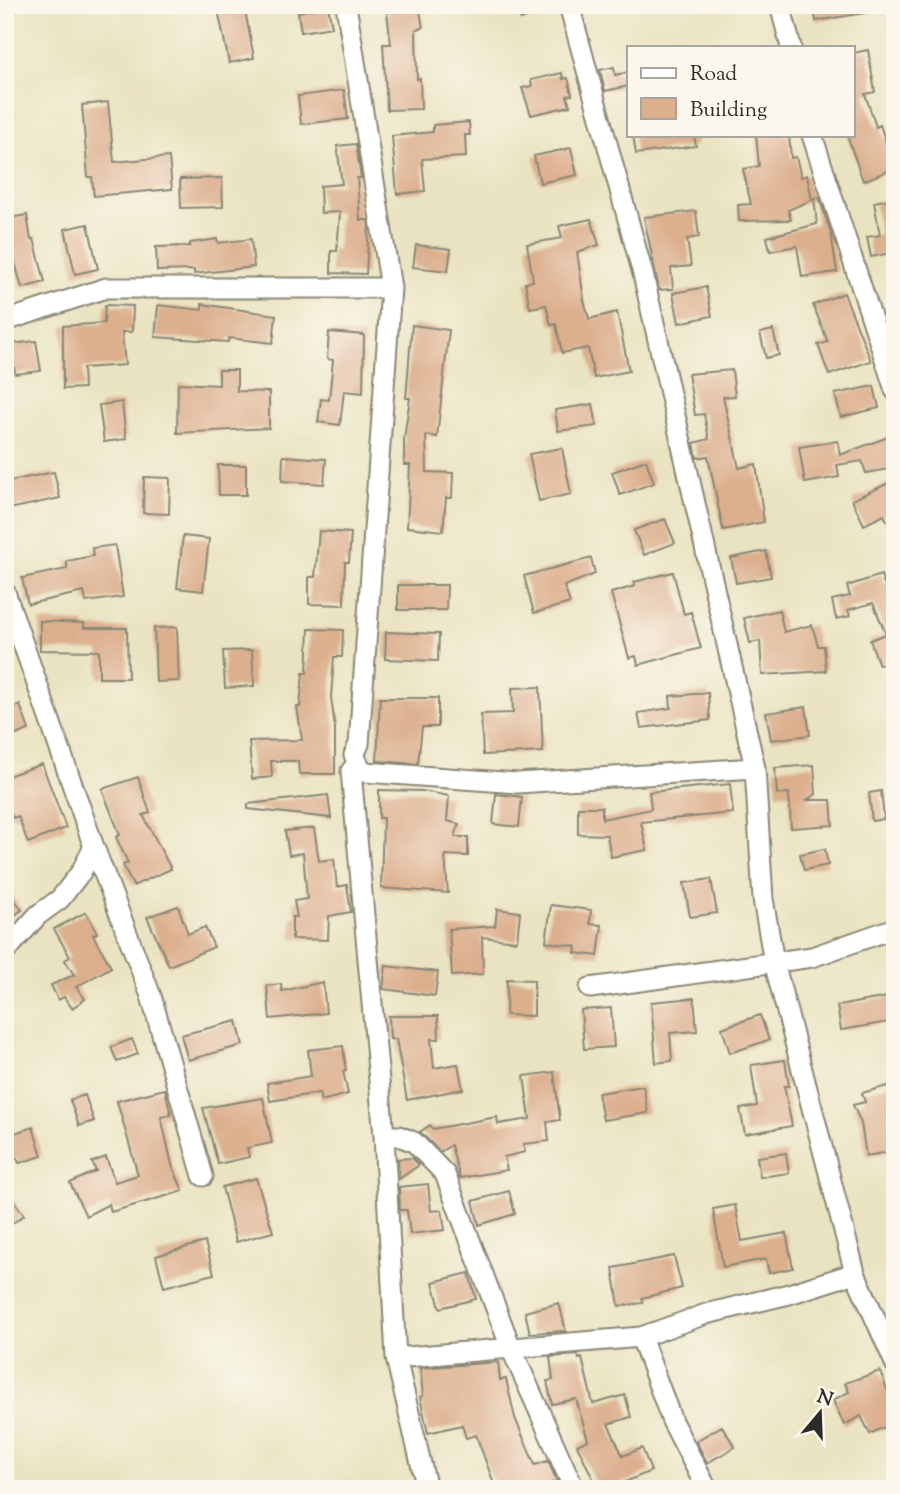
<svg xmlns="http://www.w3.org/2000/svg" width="900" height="1494" font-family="'Sorts Mill Goudy',serif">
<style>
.building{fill:#dcaf8d}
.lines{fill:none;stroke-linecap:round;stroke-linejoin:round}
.minor-casing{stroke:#8a8776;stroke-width:23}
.minor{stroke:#fff;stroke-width:19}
</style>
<rect width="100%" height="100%" fill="#fbf7ec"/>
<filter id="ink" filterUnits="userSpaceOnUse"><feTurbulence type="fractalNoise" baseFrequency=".0143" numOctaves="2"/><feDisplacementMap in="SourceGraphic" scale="14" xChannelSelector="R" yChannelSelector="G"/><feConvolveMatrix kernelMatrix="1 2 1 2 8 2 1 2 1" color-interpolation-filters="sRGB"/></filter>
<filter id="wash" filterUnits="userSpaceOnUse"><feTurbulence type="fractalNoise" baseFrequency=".00686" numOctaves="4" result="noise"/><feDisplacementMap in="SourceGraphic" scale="28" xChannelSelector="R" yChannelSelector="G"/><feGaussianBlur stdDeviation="1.57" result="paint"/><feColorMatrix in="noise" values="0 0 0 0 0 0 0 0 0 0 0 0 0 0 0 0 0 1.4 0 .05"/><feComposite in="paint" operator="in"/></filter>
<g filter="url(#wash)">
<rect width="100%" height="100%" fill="#eae3c1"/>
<g id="blocks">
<path class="building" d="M217,5h27l10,53 -25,5z
M386,5h33l4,23 -7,1 1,50 3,-1 1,31 -34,1 -4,-66h8z
M516,5h40v1l-35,14z
M813,5h56l1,7 -54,9z
M328,6l4,21 -31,5 -3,-20z
M868,50l7,42 -10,2 11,33 4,-2 10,29 5,-1v15l-32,13 -16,-46h6v-82z
M614,67l1,8 14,-3v14l-24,5 -5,-21z
M562,73l1,6 5,-1 4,17 -5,1 3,10 -39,9 -9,-27 10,-2 -1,-6z
M344,90l4,29 -47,5 -3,-28z
M108,102l6,60 55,-5 3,32 -78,7 -2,-19h-4l-6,-72z
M469,122l1,13h-5l1,22 -44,2 3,32 -28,3 -5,-58 41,-4v-7z
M633,135h61l2,11 -60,8z
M756,135h33l2,23 5,-1 5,20 6,-2 5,25 -24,10 3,10 -52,1 -1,-16 13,-1 -8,-35 16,-3z
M356,144l5,34h-4l3,42h8l1,5 -3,49 -35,-1v-22h6l3,-39 -19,1 -1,-27 22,-2 -5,-38z
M571,148l6,27 -37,8 -6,-27z
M222,178l1,29 -42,1 -1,-29z
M819,197l12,36 6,39 -35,5 -5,-31 -27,5 -3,-14 50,-13 -3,-26z
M895,198v54l-24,5 -4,-20 13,-2 -6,-33z
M696,211l3,26 -12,2 4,27 -20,2 2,21 -14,1 -15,-73z
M27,215l4,25 3,-1 11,43 -23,6 -12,-43h3l-4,-27z
M591,219l8,26 -22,7 7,48 5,19 28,-7 12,59 -35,7 -6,-30 -26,5 -6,-29 -5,1 -5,-20 -16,3 -5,-25 8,-2 -6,-37 35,-6 -3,-12z
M88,224l10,45 -23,5 -10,-45z
M217,239l1,4 33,-4 3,28 -60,7v-4l-37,1 -1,-24 34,-1v-3z
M416,245l35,4 -3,22 -35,-4z
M706,287l6,29 -33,7 -6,-30z
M844,293l27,68 -42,14 -11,-30 10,-3 -15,-37z
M202,304l74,11 -3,28 -44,-5 -1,4 -73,-5 3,-32 44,5z
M105,305l28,1 -1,26h-10l3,33 -42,3 1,20 -21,1v-63l41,-3z
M412,325l37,5 -12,107 -11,-2 1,37 26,1 -1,25h-6l-3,33 -36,-4 3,-62h-6v-26l6,-41h-4z
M773,330l6,25 -13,3 -6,-25z
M329,332l35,3 -1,58 -19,-2 -4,34 -22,-3 3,-23 8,1 4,-40 -6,-1z
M36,341l5,30 -26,3 -4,-30z
M219,370h18v21l32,1v36l-92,5 1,-50 41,2z
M732,370l3,26 -12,1 16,71 17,-4 8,58 -41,8 -15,-74 -11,2 -3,-15 15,-4 -5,-25 -9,1 -7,-41z
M874,386l5,22 -38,9 -6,-23z
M122,402l4,37 -22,3 -5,-37z
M593,404l4,22 -39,5 -3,-21z
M888,437l7,18v13l-29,5 -4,-12 -25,4 2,12 -34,6 -6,-36 39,-6 2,14z
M562,448l9,46 -32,7 -10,-47z
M283,456l43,3 -2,25 -42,-3z
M646,460l8,23 -34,12 -8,-23z
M218,465h28v30h-27z
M54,472l6,26 -55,12v-28z
M144,477l26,1 -1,36 -26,-1z
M895,480v56l-11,-21 -20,10 -12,-25z
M665,519l10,24 -31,12 -10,-25z
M319,531l32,2 -2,29h-4l-1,43 -35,-1v-27h6z
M183,536l26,3 -6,52 -26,-3z
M115,545l8,52 -37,5 -2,-10 -56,12 -6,-26 45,-9v-8l26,-5 -1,-8z
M766,551l5,26 -35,6 -5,-25z
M591,558l4,16 -31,12 6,17 -36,10 -10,-37z
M673,572l11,42 7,-2 10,36 -63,17 -2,-9 -7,2 -18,-65 24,-7 -1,-4z
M881,575l3,9 11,-3v79l-16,5 -9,-25 16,-6 -13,-31 -25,7 2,6 -14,3 -4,-19 18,-4 -3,-10z
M398,585h49l-1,25h-48z
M779,610l5,22 28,-7 6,21h6l2,25 -64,4 -2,-34 -10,2 -6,-25z
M40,621l44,2v5h43l1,50h-29v-27l-59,-1z
M177,627l2,54 -23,1 -2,-54z
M309,629l34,1 -1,27h-8l-3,40 4,31v46h-36l-1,-13h-27l1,16 -20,2 -3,-38 53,-1 -5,-33h3l3,-34h4z
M386,632l53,2 -1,27 -53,-2z
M252,650l2,36 -29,2 -2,-37z
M540,687l3,65 -60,3 -2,-41 32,-1 -1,-25z
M708,693l2,27 -69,8 -3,-15 33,-5 -1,-12z
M380,698h58v29h-16l-4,37 -41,-3z
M20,705l9,25 -24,9v-29z
M806,707l4,28 -39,5 -5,-27z
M42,764l24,64 -38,15 -10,-27 -5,2 -8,-19v-22z
M814,765l2,29 -9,6h24l2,25 -42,3 -2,-35 -12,1 -2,-26z
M138,777l12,36 -7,2 28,54 -38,17 -10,-21 5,-2 -12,-26 4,-2 -18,-46z
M730,784l3,29 -92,9 6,28 -36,7 -4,-22 -29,-1v-27h24v12l49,-10 -2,-17z
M379,790l43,1 27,5 -2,25 12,3 -4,13h13v19l-23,-1 3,38 -67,-5 2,-70h-4z
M881,791l3,28 -12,2 -3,-28z
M496,794l26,3 -3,30 -26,-3z
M328,795l3,23 -83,-9v-5z
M314,828l5,33 15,-2 3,28 10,-2 4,27 -22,4 -1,24 -36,-1v-22h5l-3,-16 13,-2 -4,-46 -14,2 -4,-24z
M825,849l3,16 -24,5 -4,-16z
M711,879l6,34 -27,4 -6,-34z
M5,886l17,24 -17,11z
M551,905l40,5 -1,14 12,1 -4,31 -23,-3 1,-7 -30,-4z
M178,906l10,28 17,-7 9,20 -45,19 -22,-49z
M497,909l23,3 -3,29 -35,-4 1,37 -31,2 -3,-47 46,-3z
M86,912l11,21 -4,2 18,32 -35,20 9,12 -13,9 -8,-11 -6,3 -7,-15 23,-10 -9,-15 5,-3 -16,-28z
M386,966l52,6 -3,24 -52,-7z
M507,979l27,1v36l-28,-1z
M323,982l3,31 -56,6 -3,-33 14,-2 1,7z
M893,996l2,25 -54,9 -4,-24z
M694,998l3,33 -27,2 2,28 -16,2 -5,-61z
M611,1008l3,39 -30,2 -3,-39z
M760,1015l9,25 -39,13 -8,-25z
M389,1016h49l1,23h-8l3,29 24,-4 5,25 -56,11 -11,-61h-6z
M237,1021l6,24 -55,15 -7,-25z
M132,1039l6,15 -21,8 -6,-15z
M343,1046l3,25h-3l5,23 -27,7 -2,-8 -49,8 -3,-18 44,-7 -3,-26z
M785,1060l4,26h-5l8,40 -47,8 -5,-25 17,-3 -6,-41z
M554,1072l6,48 -13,2 2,19 -26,3 2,8 -21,5 3,13 -47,8 -9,-33 -11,7 -20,-20 10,-7 3,4 64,-12 1,7 32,-5 -6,-43z
M895,1084v67l-29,5 -5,-33 -8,-18 12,-3 -3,-9z
M643,1086l5,27 -45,7 -5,-27z
M165,1089l6,26 -10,2 11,48 11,26 -72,21 -2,-8 -23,12 -16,-33 26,-12 -4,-9 14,-5 9,25 23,-7 -21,-74z
M85,1095l9,26 -15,5 -9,-26z
M263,1098l9,45 -25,5 2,9 -31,7 -15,-56z
M33,1127l9,29 -23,7 -2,-5 -12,5v-27z
M786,1153l3,20 -29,4 -3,-20z
M412,1158l7,7 -20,14 -1,-20z
M256,1178l17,54 -37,10 -14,-55z
M428,1184l3,27 11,-1 3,20 -35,4 -3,-24h-7l-1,-23z
M5,1189l19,26 -11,8 -8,-10z
M509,1191l6,23 -36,11 -6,-24z
M735,1205l7,36 44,-8 7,35 -24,5 -3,-14 -43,8 -10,-58z
M205,1242l9,32 -50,13 -8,-31z
M674,1256l8,32 -40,10 1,5 -24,3 -6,-38z
M469,1273l7,26 -36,9 -7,-26z
M559,1303l7,28 -36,2 -5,-21z
M578,1355l1,4 3,-1 11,46 32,-9 6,22 -23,7 15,32 19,-8 9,23 -42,18h-11l-21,-44 11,-5 -12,-41 -24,5 -5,-23 6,-1 -3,-23z
M498,1362l2,18 6,-1 9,39 20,47 13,-4 9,20 -23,8h-38l-20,-54 -10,3 -4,-13 -34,8 -8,-36 3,-1 -3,-28z
M880,1371l15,40v11l-25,12 -9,-18 -17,9 -11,-25 16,-8 -4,-9z
M722,1426l13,21 -28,16 -11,-22z"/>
</g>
</g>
<g filter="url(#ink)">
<use href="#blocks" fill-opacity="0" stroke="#8a8776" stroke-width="2"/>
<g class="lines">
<g class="minor-casing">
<path id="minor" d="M346,5l45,283 -32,456 -5,11 4,8 -7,8 167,12 237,-15
M569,5l74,269 112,494 8,131 11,63 81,311 40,90
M780,5l11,42
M812,135l83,255
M5,321l101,-33h285
M5,592l89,255 -13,25 -21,27 -22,16 -33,37
M351,771l33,365 12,222 31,131
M94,847l57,149 52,180
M590,988l222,-31 83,-29
M384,1136h15l15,6 31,32 66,174 63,141
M641,1337l31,84 35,68
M396,1358l245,-21 65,-23 83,-20 66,-21"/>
</g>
<use href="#minor" class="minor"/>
</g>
</g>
<rect width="900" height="1494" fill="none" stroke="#fbf7ec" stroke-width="28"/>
<rect x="627" y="46" width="228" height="91" fill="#fbf7ec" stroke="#a8a59f" stroke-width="2"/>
<rect x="641" y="68" width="35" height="10" fill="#ffffff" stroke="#a8a59f" stroke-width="2"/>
<text x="690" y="80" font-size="21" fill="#2b2b2b">Road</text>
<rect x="641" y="98" width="35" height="21" fill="#dcaf8d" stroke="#a8a59f" stroke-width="2"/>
<text x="690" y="116" font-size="21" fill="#2b2b2b">Building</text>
<g transform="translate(820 1413) rotate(19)" stroke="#fbf7ec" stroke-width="5" paint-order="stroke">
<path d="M0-5L12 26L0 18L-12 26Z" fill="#2b2b2b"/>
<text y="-10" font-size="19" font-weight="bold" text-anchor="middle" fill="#2b2b2b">N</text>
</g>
</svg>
